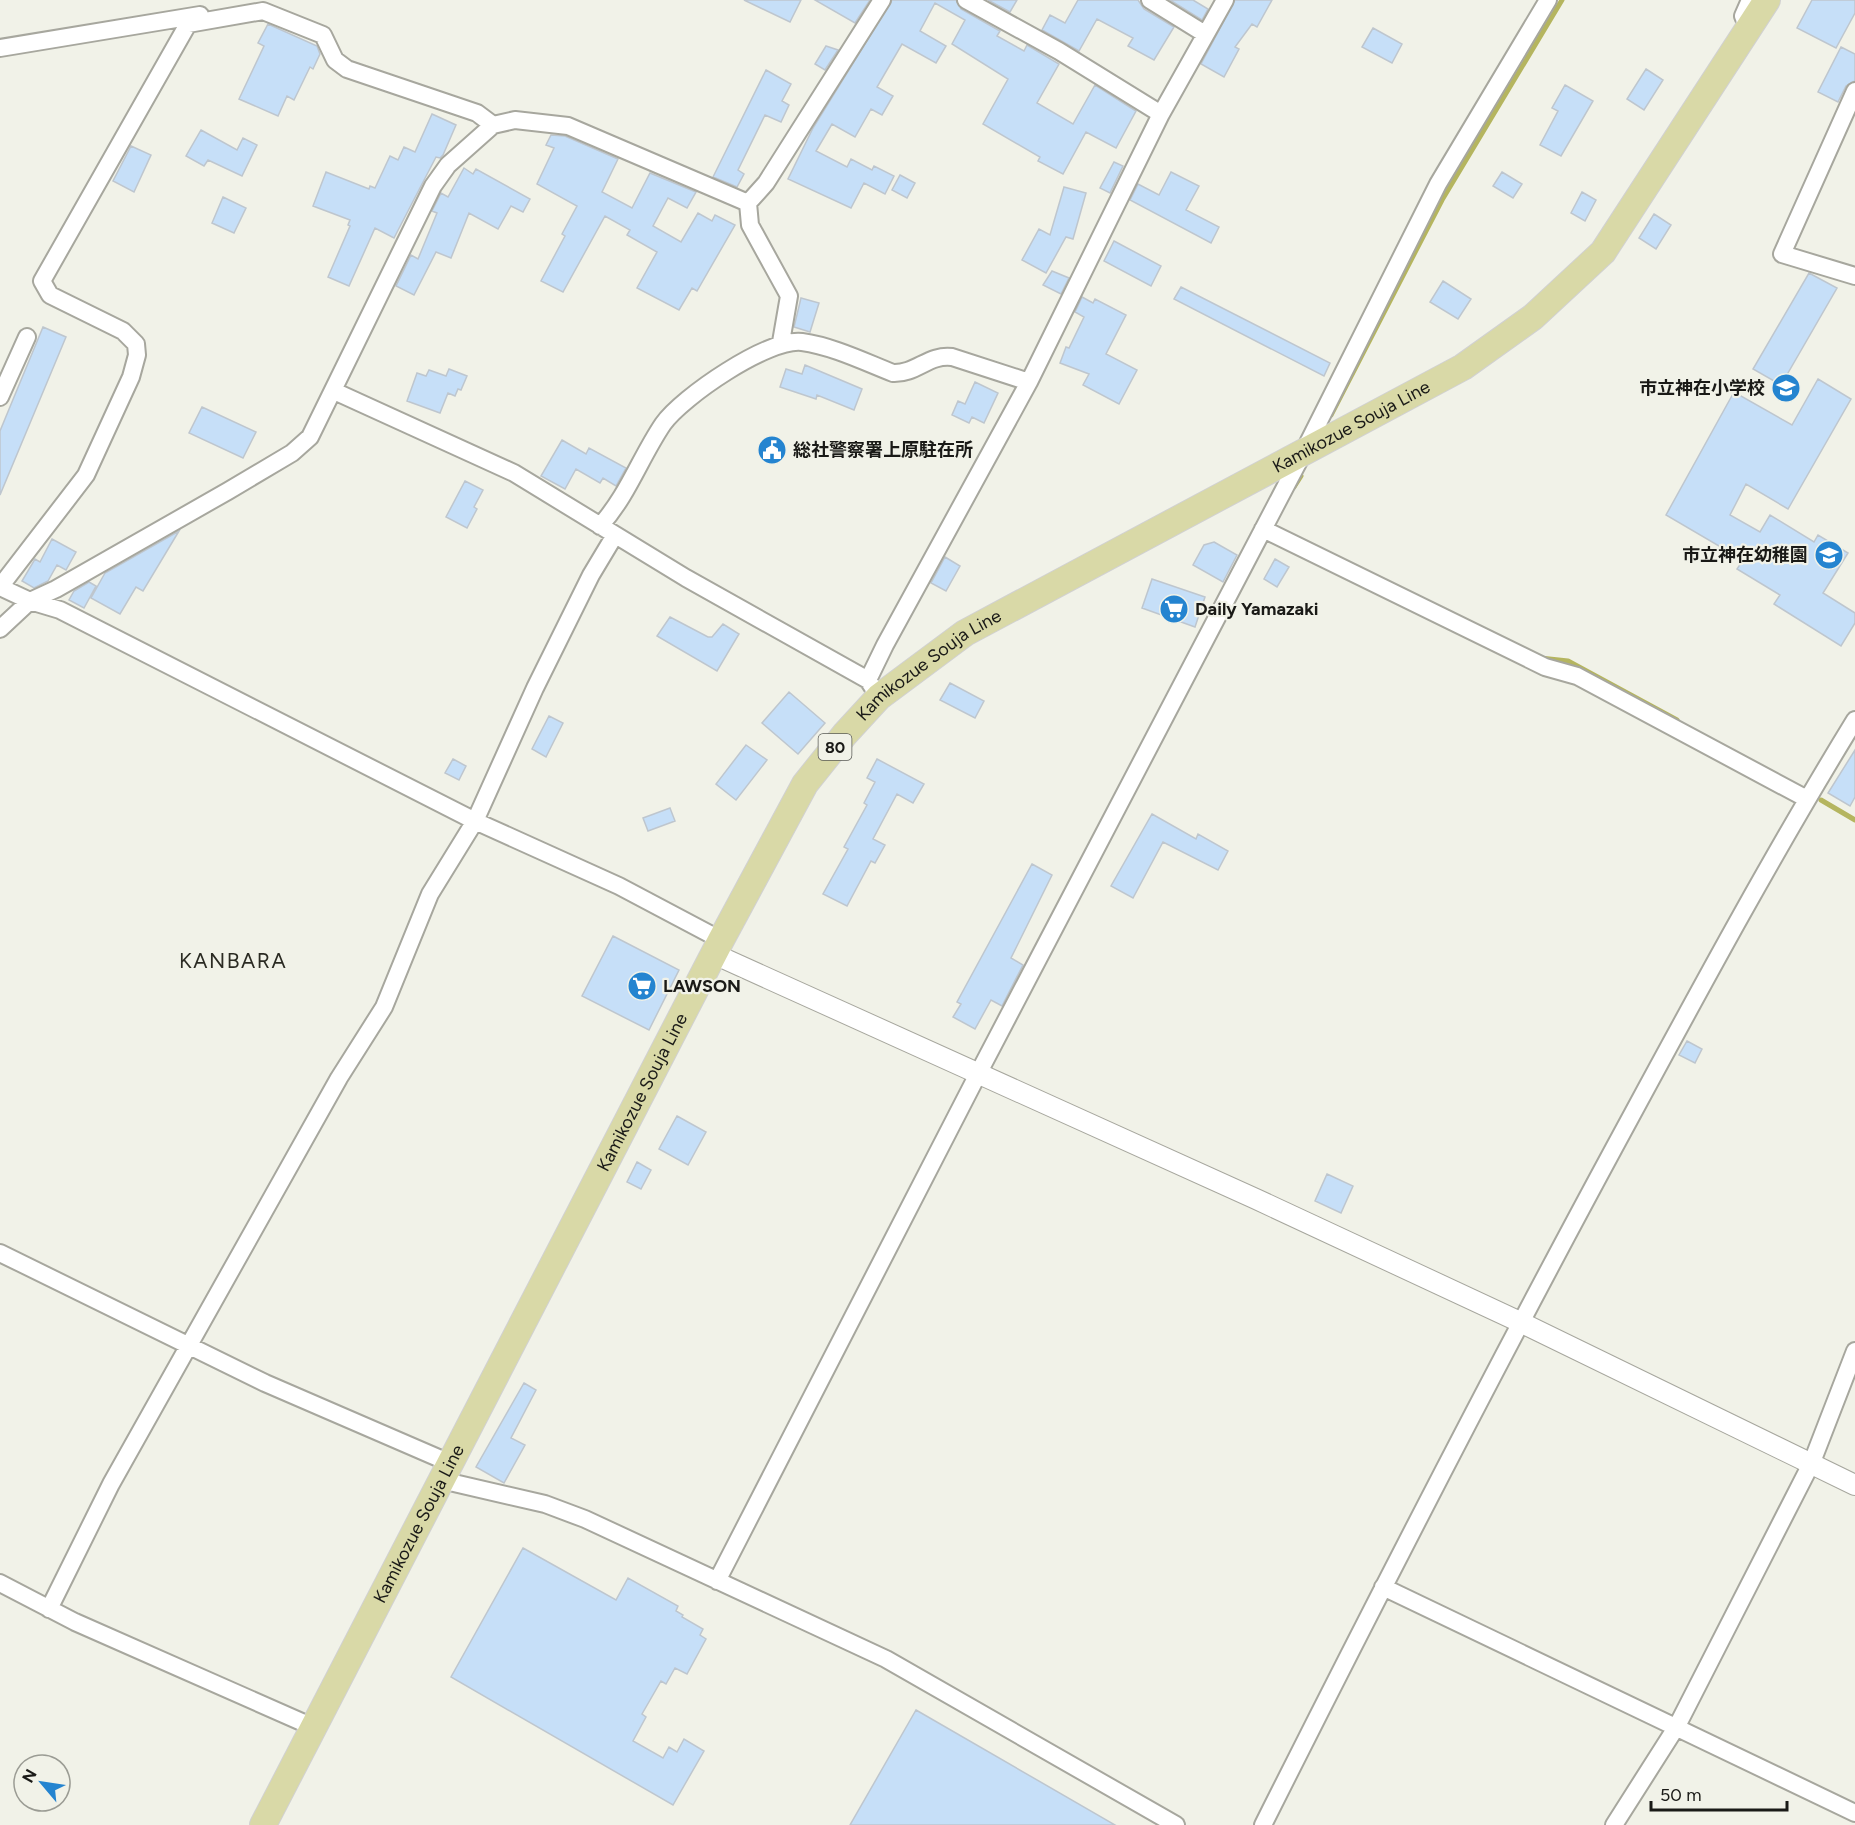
<svg xmlns="http://www.w3.org/2000/svg" width="1855" height="1825" font-family="Figtree,'Noto Sans JP',sans-serif">
<style>
.lines{fill:none;stroke-linecap:round;stroke-linejoin:round}
.stream{stroke:#b5b55f;stroke-width:5}
.building{fill:#c6dff8;stroke:#bec6ce;stroke-width:1.5}
.minor-casing{stroke:#a7a79e;stroke-width:20}
.tertiary-casing{stroke:#a7a79e;stroke-width:22}
.primary-casing{stroke:#d1d1d1;stroke-width:28}
.minor{stroke:#fff;stroke-width:16}
.tertiary{stroke:#fff;stroke-width:20}
.primary{stroke:#d9d9a7;stroke-width:26}
.labels{text-anchor:middle;dominant-baseline:central;stroke-width:4.5;stroke-linejoin:round;paint-order:stroke}
.shield{fill:#f1f2e8;stroke:#5a5b56;stroke-width:1.5}
.shield-label{font-size:16px;font-weight:bold;fill:#1a1a17}
.poi-label{font-size:18px;font-weight:bold;fill:#1a1a17;stroke:#f1f2e8;text-anchor:start}
.street-label{font-size:18px;fill:#1a1a17;stroke:#f1f2e8}
.quarter-label{font-size:21px;letter-spacing:1.5px;fill:#2b2b23;stroke:#f1f2e8}
</style>
<rect width="100%" height="100%" fill="#f1f2e8"/>
<g class="lines">
<path class="stream" d="M1331,415l111,-215 120,-200
M1294,487l7,-11
M1540,658l28,3 109,59
M1821,800l34,20"/>
</g>
<path class="building" d="M744,0h57l-11,22z
M815,0h55l-15,23z
M892,0h64l5,9 39,22 -3,5 27,15 3,-6 32,19 -22,39 36,21 22,-39 41,26 -20,37 -30,-16 -23,42 -25,-13 2,-4 -57,-33 25,-45 -56,-35 13,-24 -30,-17 -15,28 26,15 -10,17 -34,-19 -25,43 16,9 -11,19 -11,-6 -16,28 -23,-13 -16,27 31,16 4,-8 21,11 2,-4 20,10 -9,18 -21,-11 -13,25 -63,-29 25,-51z
M988,0h29l-7,12z
M1078,0h60l6,9 30,18 -20,33 -26,-14 5,-8 -36,-19 -18,32 -37,-21 8,-15 15,8z
M1170,0h23l15,9 -6,11z
M1235,0h37l-15,27 -5,-3 -17,23 4,2 -15,28 -23,-13z
M1812,0h43v13l-19,35 -39,-20z
M268,24l49,22 3,8 -7,15 -3,-2 -16,33 -7,-4 -9,20 -39,-17 25,-53 -6,-3z
M1373,28l29,16 -10,19 -30,-16z
M826,46l12,4 -13,20 -10,-6z
M1841,47l14,7v27l-9,5 -8,16 -20,-10z
M1646,69l17,11 -19,30 -17,-11z
M766,70l25,14 -9,17 7,4 -8,17 -16,-7 -27,55 6,4 -7,13 -24,-10z
M1565,85l28,16 -32,55 -21,-11 18,-34 -6,-3z
M432,114l24,11 -13,30 -3,3 -4,-1 -42,81 -19,-10 -26,58 -21,-9 22,-51 -2,-1 2,-5 -37,-14 13,-34 43,17 1,-3 5,2 15,-32 8,4 6,-13 11,5z
M201,130l36,20 6,-12 14,7 -15,31 -34,-16 -4,6 -18,-10z
M551,135l14,1 53,23 -16,33 30,16 18,-35 46,19 -9,16 -19,-10 -15,28 28,16 17,-29 14,8 3,-6 20,10 -38,66 -5,-3 -13,22 -42,-22 20,-36 -30,-17 3,-5 -25,-14 -42,76 -22,-11 24,-45 -3,-2 15,-28 -40,-22 17,-36 -8,-3z
M131,146l20,9 -17,37 -21,-11z
M1114,162l9,4 -13,27 -10,-5z
M464,168l9,6 3,-5 54,30 -7,13 -12,-6 -13,23 -29,-16 -18,45 -15,-6 -22,43 -18,-9 15,-31 7,4 19,-46 -5,-2 9,-18 7,4z
M1171,172l28,14 -13,24 33,17 -8,16 -81,-43 8,-16 21,11z
M1502,172l20,12 -9,14 -20,-12z
M900,175l15,8 -8,15 -15,-8z
M1064,187l22,6 -13,46 -7,-2 -20,36 -24,-13 17,-31 11,6z
M1582,192l14,8 -11,21 -14,-8z
M223,197l23,11 -12,25 -22,-10z
M1654,214l17,11 -15,24 -17,-11z
M1114,241l47,25 -10,20 -47,-25z
M1052,271l17,7 -8,16 -18,-9z
M1809,273l28,15 -56,97 -28,-16z
M1443,281l28,18 -13,20 -28,-17z
M1181,287l149,76 -6,13 -150,-77z
M1082,297l11,6 2,-4 31,16 -20,39 31,16 -18,34 -36,-19 6,-11 -29,-11 6,-16 3,1 15,-31 -9,-5z
M801,298l18,5 -9,29 -16,-5z
M43,327l23,10 -66,158v-64z
M805,365l57,24 -8,21 -37,-15 -1,4 -36,-12 6,-18 16,5z
M449,369l18,7 -6,14 -3,-1 -3,7 -7,-3 -8,20 -33,-12 10,-28 9,3 3,-6 17,6z
M1818,379l33,20 -63,110 -42,-25 -16,31 30,17 10,-17 44,27 4,-7 30,18 -25,40 32,20v10l-14,23 -67,-42 6,-9 -43,-26 6,-9 -77,-45 68,-123 58,33z
M975,382l23,11 -14,30 -12,-6 -3,6 -17,-8 6,-14 7,3z
M202,407l54,25 -13,26 -54,-25z
M562,440l24,14 3,-6 37,20 -10,18 -13,-8 -3,5 -24,-14 -11,20 -24,-13z
M465,481l18,9 -9,17 3,2 -10,19 -21,-11z
M179,531l-36,60 -7,-4 -16,27 -29,-16 14,-25z
M52,539l24,13 -10,18 -9,-5 -9,16 -14,7 -12,-7 13,-22 5,3z
M1214,542l23,13 -14,27 -30,-17 11,-20z
M945,557l15,9 -14,25 -15,-8z
M1275,559l14,8 -12,20 -13,-8z
M1152,579l53,18 -10,30 -53,-19z
M89,582l7,4 -12,22 -15,-8 5,-9z
M670,617l38,20h4l11,-13 16,10 -22,37 -60,-35z
M950,683l34,18 -9,17 -35,-18z
M789,692l36,31 -27,31 -36,-31z
M549,716l14,7 -17,34 -14,-8z
M746,745l21,15 -31,40 -20,-16z
M1855,750v47l-5,9 -22,-13z
M453,759l13,7 -7,14 -14,-7z
M877,759l47,25 -11,19 -16,-9 -24,45 12,6 -10,18 -4,-2 -24,45 -24,-12 25,-45 -4,-2 23,-42 -3,-2 11,-21 -8,-4z
M670,808l5,13 -27,10 -5,-13z
M1152,814l44,25 2,-5 30,17 -10,19 -55,-28 -30,56 -22,-12z
M1032,864l20,11 -41,83 12,7 -21,41 -11,-6 -16,29 -22,-12 8,-13 -4,-2z
M613,936l66,34 -30,60 -67,-34z
M1687,1041l15,8 -7,14 -16,-8z
M677,1116l29,16 -18,33 -29,-16z
M637,1162l14,8 -10,19 -14,-7z
M1327,1174l26,12 -12,27 -26,-12z
M524,1383l12,7 -25,48 14,7 -21,38 -28,-16z
M523,1548l93,52 12,-22 50,28 -2,5 7,4 -1,2 21,12 -3,6 6,4 -19,35 -12,-6 -9,16 -5,-3 -19,33 4,3 -13,24 30,17 6,-11 8,5 7,-13 20,12 -31,54 -222,-128z
M916,1710l199,115h-265z"/>
<g class="lines">
<g class="minor-casing">
<path id="minor" d="M966,0l93,51 102,63
M1150,0l55,34
M1748,28l-5,-12 7,-16
M0,48l200,-33
M1855,91l-73,163 73,22
M748,203l2,22 39,71 -8,46
M334,391l180,82 172,105 182,102
M0,397l27,-60
M600,526c28,-31 40,-68 63,-102 19,-27 105,-86 139,-82 30,4 63,20 91,31 23,1 36,-19 59,-16l77,25
M1263,529l282,138 32,9 230,123
M0,587l86,-112 45,-98 6,-22 -1,-11 -13,-13 -73,-36 -8,-14 146,-257 75,-13 60,24 12,25 12,9 130,44 16,12
M0,587l30,14 30,9 415,211 144,65 102,54
M0,629l30,-28 26,-12 172,-98 64,-38 18,-16 123,-251 15,-21 45,-40 22,-5 53,6 180,77 18,-20 116,-183
M879,697l-11,-17 17,-35 144,-263 132,-268 64,-114
M0,1253l265,130 185,80
M441,1480l104,24 40,15 301,140 290,166
M717,1581l261,-507 324,-619 136,-271 110,-184
M0,1583l75,39 238,105
M1383,1587l472,226
M49,1609l62,-125 228,-406 45,-71 46,-113 45,-73 60,-133 56,-113 24,-40
M1263,1825c114,-227 230,-453 351,-677 78,-144 155,-288 241,-428
M1614,1825l63,-99 135,-264 43,-111"/>
</g>
<g class="tertiary-casing">
<path id="tertiary" d="M714,954l542,245 264,123 335,163"/>
</g>
<g class="primary-casing">
<g id="primary">
<path id="s1" d="M263,1825l458,-885 84,-156 40,-50 34,-37 86,-64 498,-266 70,-50 70,-65 164,-252"/>
</g>
</g>
<use href="#minor" class="minor"/>
<use href="#tertiary" class="tertiary"/>
<use href="#primary" class="primary"/>
</g>
<defs>
<g id="school-disc" transform="scale(1.5)"><circle r="9.5" fill="#2484d0" stroke="#f1f2e8"/><path d="M0-5L7-2L0 1L-7-2ZM-4 1L0 2.5L4 1V4Q0 6-4 4Z" fill="#fff"/></g>
<g id="civic-disc" transform="scale(1.5)"><circle r="9.5" fill="#2484d0" stroke="#f1f2e8"/><path d="M-.6-6.5H3V-4.5H.6V-3L4-1V1h2V6H-6V1h2V-1L-.6-3ZM-1.2 2.5V6h2.4V2.5Z" fill="#fff"/></g>
<g id="supermarket-disc" transform="scale(1.5)"><circle r="9.5" fill="#2484d0" stroke="#f1f2e8"/><path d="M-6-5.5h2.5l.6 2H6L4.5 2H-2.5L-4.4-4H-6ZM-1.5 3.2a1.3 1.3 0 1 0 .1 0ZM3 3.2a1.3 1.3 0 1 0 .1 0Z" fill="#fff"/></g>
</defs>
<g fill-rule="evenodd">
<use href="#school-disc" x="1786" y="388"/>
<use href="#civic-disc" x="772" y="450"/>
<use href="#school-disc" x="1829" y="555"/>
<use href="#supermarket-disc" x="1174" y="609"/>
<use href="#supermarket-disc" x="642" y="986"/>
</g>
<g class="labels">
<rect class="shield" x="818.5" y="734" width="33" height="26" rx="4.5"/>
<g class="shield-label">
<text x="835" y="747">80</text>
</g>
<g class="poi-label">
<text x="1765" y="388" text-anchor="end">市立神在小学校</text>
<text x="793" y="450">総社警察署上原駐在所</text>
<text x="1808" y="555" text-anchor="end">市立神在幼稚園</text>
<text x="1195" y="609">Daily Yamazaki</text>
<text x="663" y="986">LAWSON</text>
</g>
<g class="street-label">
<text stroke="none"><textPath href="#s1" startOffset="1833">Kamikozue Souja Line</textPath></text>
<text stroke="none"><textPath href="#s1" startOffset="1347">Kamikozue Souja Line</textPath></text>
<text stroke="none"><textPath href="#s1" startOffset="825">Kamikozue Souja Line</textPath></text>
<text stroke="none"><textPath href="#s1" startOffset="339">Kamikozue Souja Line</textPath></text>
</g>
<g class="quarter-label">
<text x="233" y="960">KANBARA</text>
</g>
</g>
<g transform="translate(42 1783) rotate(299)"><circle r="28" fill="#f1f2e8" stroke="#9b9c94" stroke-width="1.5"/>
<path d="M0-4.5L10 22L0 15L-10 22Z" fill="#2484d0"/>
<text y="-9" font-size="16" font-weight="bold" text-anchor="middle" fill="#1a1a17">N</text>
</g>
<path d="M1651 1801v9h136v-9" fill="none" stroke="#1a1a17" stroke-width="3"/>
<text x="1660" y="1801" font-size="18" fill="#1a1a17" stroke="#f1f2e8" stroke-width="4.5" paint-order="stroke">50 m</text>
</svg>
